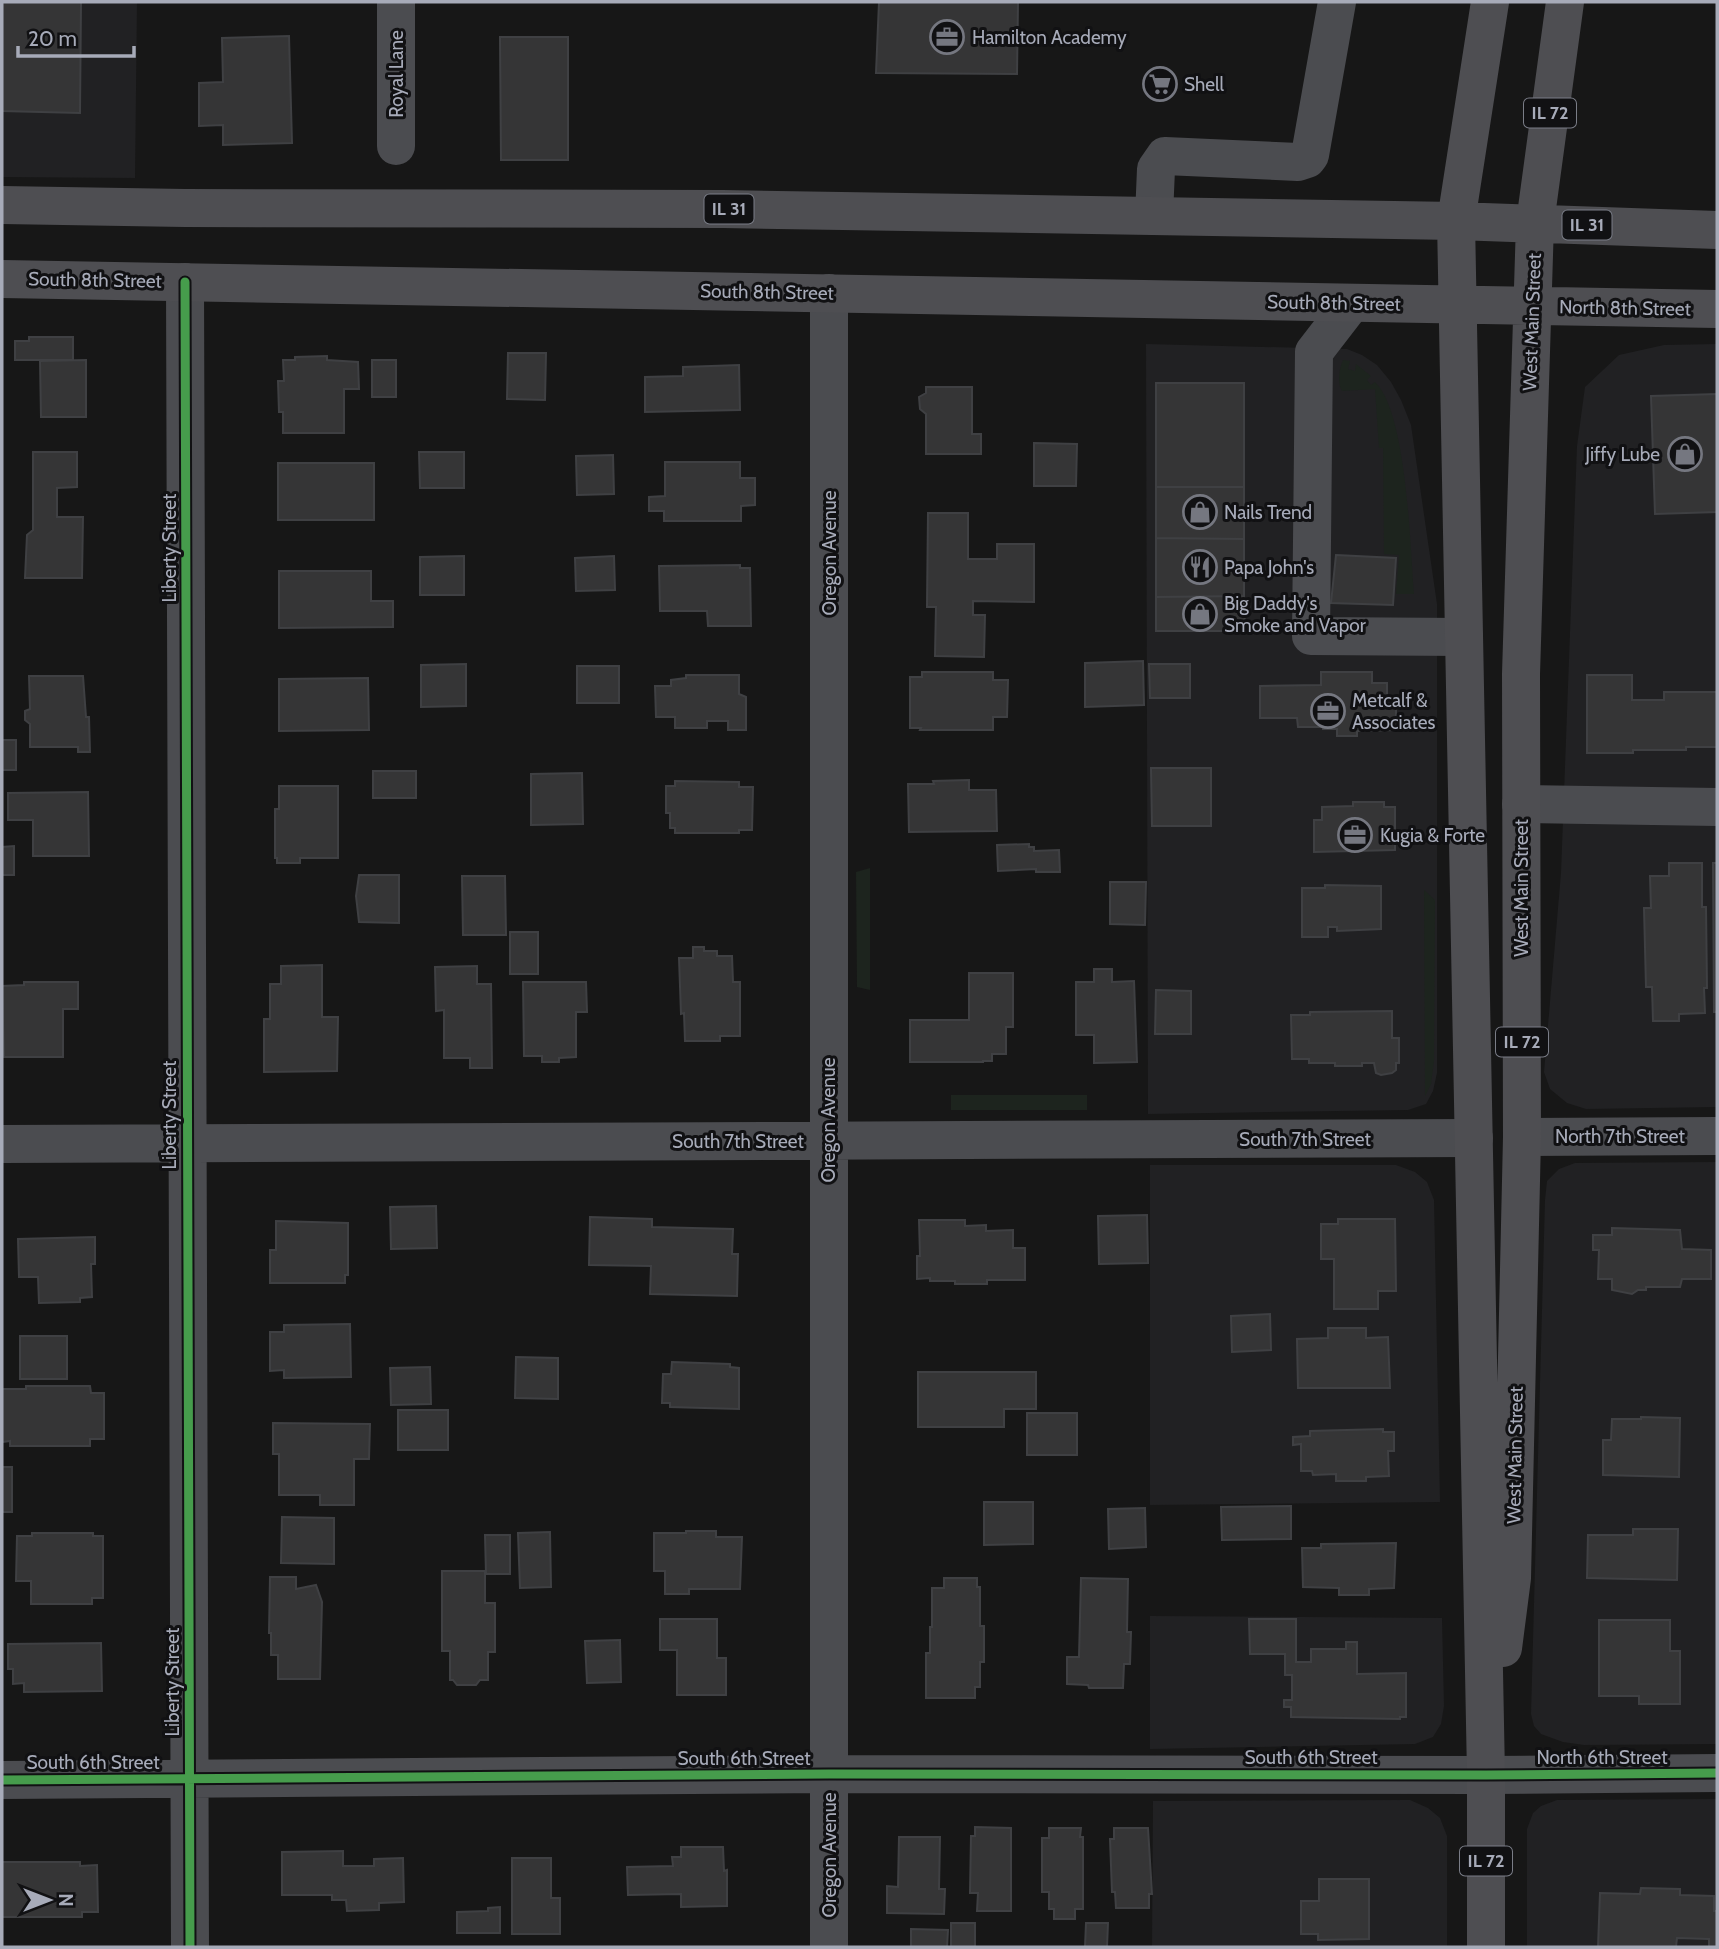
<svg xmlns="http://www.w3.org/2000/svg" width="1719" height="1949" font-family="Cabin,sans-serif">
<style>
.built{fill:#212123}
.green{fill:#1d241e}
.building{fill:#353536;stroke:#3f4043;stroke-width:2}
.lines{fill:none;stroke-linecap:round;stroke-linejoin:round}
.minor{stroke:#4b4c50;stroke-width:38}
.major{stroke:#4e4e52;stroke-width:38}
.cycleway-casing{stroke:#111113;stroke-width:13}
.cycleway{stroke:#469c4c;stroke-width:9}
.labels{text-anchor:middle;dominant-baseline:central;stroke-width:6;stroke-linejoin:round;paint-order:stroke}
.shield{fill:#111113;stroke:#7a7d87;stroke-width:2}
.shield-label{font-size:18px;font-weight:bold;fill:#a7abb9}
.poi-label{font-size:19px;fill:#a7abb9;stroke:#111113;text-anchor:start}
.street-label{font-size:19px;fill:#a7abb9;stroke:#111113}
</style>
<rect width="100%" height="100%" fill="#171717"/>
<path class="built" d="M2,2h135l-2,176 -133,-1z
M1146,344l201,5 15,6 15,10 14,17 10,18 10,25 26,179v469l-4,18 -7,13 -18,6 -260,4z
M1717,344v763l-131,2 -19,-6 -17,-14 -6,-17 17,-199 16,-427 8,-59 34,-32 45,-10z
M1717,1162v582l-133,1 -21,-3 -22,-8 -7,-8 -3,-12 14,-514 2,-19 12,-12 16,-6z
M1150,1165h246l19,7 12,10 7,18 6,302 -290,3z
M1150,1616l292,2 2,88 -3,18 -8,13 -18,7 -265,5z
M1717,1799v148h-190v-118l6,-16 8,-7 16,-6z
M1410,1800l18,8 12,10 7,18v111h-295l1,-146z"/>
<path class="green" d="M1343,360l7,1 -2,8 7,2 1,-7 15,12 -4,4 4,5 4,-3c32,31 35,164 39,212h-18l3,-39 -15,-1 -1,-106h-4l-4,-59 -33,2c-5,-8 -3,-22 1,-31z
M870,868v122l-13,-3 -1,-115z
M1424,890l11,10 -1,161 -3,23 -6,12z
M951,1095h136v15h-136z"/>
<path class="building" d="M2,2h79l-1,111 -78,-2z
M879,2h139l-1,72 -141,-1z
M289,36l3,107 -69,2v-20l-24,1v-43l24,-1 -1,-44z
M500,37h68v123h-67z
M29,337h44v23h-58v-19h14z
M508,353h38l-1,47 -38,-1z
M327,356v4l31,2 1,27h-15v44h-61v-21h-4l-1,-31h6l-1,-21h12v-3z
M86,360v57h-45l-1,-56z
M372,360h24v37h-24z
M739,365l1,45 -95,2v-35l38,-1v-9z
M1156,383h88v104h-88z
M926,387h46v47h9v20h-55v-40l-6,-5 -1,-12 7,-4z
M1717,394v118l-62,2 -4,-118z
M1034,443l43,1 -1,42h-42z
M33,452h44v35l-20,1v29h26l-1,61h-57l2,-43 6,-5z
M419,452h45v36h-44z
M613,455l1,39 -37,1 -1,-39z
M665,462h75v16h15v27l-14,1v15h-77v-10h-15v-14l16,-1z
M278,463h96v57h-96z
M1156,487h88v52l-88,-1z
M928,513h40v46h29v-15h37v58l-61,-1v14h12l-1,42 -49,-1 1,-49h-9z
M1156,538l88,1v57l-88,1z
M1336,555l60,3 -3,47 -62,-2z
M464,556v39h-44v-38z
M614,556l1,34 -39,1 -1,-33z
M740,565v3h10l1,58h-43l-1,-15h-47l-1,-45z
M279,571h92v30h22v26l-114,1z
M1244,596l1,35h-89v-34z
M1143,661l1,44 -59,2v-44z
M466,664v42l-45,1v-42z
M1149,664h41v34h-40z
M577,666h42v37h-42z
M922,672h71v8h15l-1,37h-14v13h-73l1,-2h-11v-51h12z
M1321,672h51v11h15v20h9v27l-39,1v5h-20v-7h-14v-2h-25l-1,-9h-37v-32l61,-1z
M686,675h53v19l7,3v33h-18v-9h-21v7h-32v-11h-19l-1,-31h16v-6l15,-2z
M1587,675h45v25h32v-8h53v55h-31v3h-53v3h-46z
M29,676h54l3,41h3l1,35h-12v-5h-48v-23l-5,-4v-9l5,-2z
M368,678l1,52 -90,1v-52z
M2,740h14v30h-14z
M1151,768h60v58h-59z
M373,771h43v27h-43z
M582,773l1,51 -52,1v-51z
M969,780v10h27l1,41 -88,1 -1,-48h26l-1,-3z
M675,781l64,1v5h14l-1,43h-13v3h-64v-5h-5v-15h-4v-27h9z
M279,786h59v72h-38v5h-23v-5h-2v-49h4z
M88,792l1,64h-56v-36h-25v-27z
M1353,802h31v5h11v43l-81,2v-32h8v-13l31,-1z
M1029,844v3h5v4l25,-1 1,22h-24v-3l-38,2 -1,-26z
M14,846v29h-12v-28z
M1669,863h33v44h4l1,81h-3l1,25 -26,1v7h-26l-1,-34h-6l-2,-79h7l-1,-32h19z
M1713,863h4v149h-3z
M359,875h40v48l-40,-1 -3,-26z
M462,876h43l1,59h-43z
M1110,882h36l-1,43 -35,-1z
M1325,885l56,1v43l-44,2v-4h-9v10h-26v-49h23z
M510,932h28v42h-28z
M693,947h11v4h13v5h15l1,26h7v54h-20v5h-35l-1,-28 -3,1 -2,-56h14z
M322,965v52h16l-1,54 -73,1v-53h6v-35h11v-18z
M477,966v18h14l1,84h-22v-10h-26v-48l-8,1 -1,-44z
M1094,969h18v13l22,-1 3,81 -43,1v-28h-18v-53h18z
M969,973h44v54h-7v27h-14v7h-9v1h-73v-42h59z
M24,982h54v27h-15v48h-59l-2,-71 22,-1z
M523,982h63l1,30h-11v45l-17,1v4h-17v-6h-18z
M1156,990l35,1v43h-36z
M1392,1011v27h7v25h-3v7l-4,3 -11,2 -5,-2 -2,-10h-12v3h-27v-3h-26v-4h-17l-1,-44h19v-3z
M436,1206l1,42 -46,1 -1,-42z
M1147,1215l1,48 -49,1 -1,-48z
M590,1217l62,2v8l81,2 -1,25h6l-1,42 -87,-2 1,-28 -62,-1z
M1338,1219h57l1,72h-18v18h-44v-50h-13v-35h17z
M919,1220h46v6l21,-1v6l27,-1v18h12v32h-38v4h-32v-3h-25v-3l-13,1v-23h3z
M276,1221l72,2v52h-3v8h-75v-33h6z
M1612,1228l68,2 2,19 29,1v29h-29l-2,8h-34v3h-8l-6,4 -20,-4v-11h-14l1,-29h-6v-15h19z
M95,1237v27h-4l1,33 -12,1v4l-41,1 -1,-26h-19l-1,-38z
M1270,1314l1,36 -39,2 -1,-36z
M350,1324l1,53 -67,1v-8l-14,1v-39h14v-7z
M1328,1328h38v10l22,-1 2,51h-92l-1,-49 31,-1z
M20,1336h47v43h-47z
M516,1357l42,1v41l-43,-1z
M672,1362l58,2v3l9,1v41l-69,-2v-4h-8l1,-29h8z
M430,1367l1,37 -40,1 -1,-37z
M918,1372h118v37h-32v18h-86z
M26,1386h64l1,7h13v46h-14v7h-80v-5l-8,1v-53h24z
M398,1410h50v40h-50z
M1027,1413h50v42h-50z
M1641,1417l39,1 -1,59 -76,-2v-35h8l1,-21h29z
M273,1423l97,1 -1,35h-15v46h-34v-10h-41v-41h-6z
M1383,1429v3h11v19h-6l1,25 -23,1v4h-30v-7l-23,1 -1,-4h-11v-27l-8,1v-8l17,-1v-5z
M2,1467h10v45h-10z
M984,1502h49v42l-49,1z
M1291,1506v33l-69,1 -1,-33z
M1145,1508l1,39 -37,2 -1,-40z
M282,1517l52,1v46l-53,-1z
M1633,1529h45l-1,51 -90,-2 1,-43h45z
M686,1531h30v6h26l-2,52h-51v5h-24v-23h-11v-38h32z
M550,1532l1,55 -31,1 -2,-55z
M32,1533h61v3h10v62h-11v6h-61v-23h-15l1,-45h15z
M485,1535h25v39h-24z
M1396,1543l-2,45 -25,1v6h-30v-7l-36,-1 -1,-39h19v-4z
M442,1571h43v32h10v49h-7v28h-8l-4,5h-19l-4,-5h-3v-29h-8z
M270,1577h26v12l20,-4 6,17 -2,77h-42v-24h-7v-22h-2z
M944,1578h33v9h3v39h4v36h-4v25h-5v11h-49v-45h4v-26h2v-39h12z
M1081,1578l47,1 -1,53h4l-1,32h-6l-1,24h-34l-1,-3 -21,-1v-27h12z
M660,1619h57v39h9v37h-49v-45h-17z
M1249,1619h47v43h15v-13h35v-7h11v32l49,-1v44h-6v2l-109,-2v-10h-7v-7h8v-25h-7v-21h-35z
M1599,1620h71v31h10v53h-41v-8h-40z
M620,1640l1,42 -34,1 -2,-42z
M101,1643l1,48 -78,1v-9l-11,1v-15h-5v-25z
M975,1827l36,1v83h-34l1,-18h-8l1,-57h4z
M1049,1828h32l-1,9h3v72h-8v10h-21v-10h-5v-17h-7v-54h7z
M1114,1828h34l4,66h-3v14h-33l-1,-16h-3l-2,-53h4z
M899,1837h41l-1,52h6l-1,25 -57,-1v-27l11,1z
M681,1847h42l1,24 3,-1v36l-46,1v-13l-53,1 -1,-28 46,-1 -1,-9h9z
M343,1851v15h31v-7l29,-1 1,44 -25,1v7l-32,1 -1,-11h-14v-5h-50v-43z
M512,1858h39v40h9v36h-48z
M2,1862h78v4l17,-1 1,47h-16v5h-80z
M1319,1879h50v60l-51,1v-6h-17v-33h18z
M1641,1888l39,1v6l34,1v15h3v36h-8v-8l-32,-1 -1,9h-78l2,-54 40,1z
M500,1907v26h-43v-21l31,-1v-3z
M951,1923h24v24h-24z
M1086,1923h22l-1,24h-22z
M911,1929l37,1 -1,17h-36z"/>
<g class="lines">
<path class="minor" d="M396,2v144
M1154,216l2,-47 9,-13 133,6 9,-3 3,-4 27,-153
M185,282l5,1665
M829,293v1654
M1351,304l-37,48 -3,284 153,1
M1521,804l196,3
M1522,1137l195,-1
M2,1144l1472,-6
M2,1780l827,-6 657,1 231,-2"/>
<path class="major" d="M2,205l183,3 538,1 733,12 261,9
M2,279l1715,30
M1503,1648l9,-70 10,-441 -1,-463 14,-451 30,-221
M1486,1947v-172l-30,-1554 34,-219"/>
<g class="cycleway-casing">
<path id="cycleway" d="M185,282l5,1665
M2,1780l827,-6 657,1 231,-2"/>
</g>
<use href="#cycleway" class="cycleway"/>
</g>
<defs>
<g id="office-ring" transform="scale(1.75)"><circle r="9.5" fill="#111113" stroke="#757780" stroke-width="1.5"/><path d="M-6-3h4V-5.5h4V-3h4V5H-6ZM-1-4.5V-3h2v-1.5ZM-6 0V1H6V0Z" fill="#757780"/></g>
<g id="supermarket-ring" transform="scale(1.75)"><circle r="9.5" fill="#111113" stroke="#757780" stroke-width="1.5"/><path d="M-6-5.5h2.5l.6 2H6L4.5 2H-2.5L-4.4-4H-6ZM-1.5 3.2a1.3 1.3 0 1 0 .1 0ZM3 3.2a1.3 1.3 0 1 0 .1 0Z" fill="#757780"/></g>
<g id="shop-ring" transform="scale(1.75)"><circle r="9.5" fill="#111113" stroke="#757780" stroke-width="1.5"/><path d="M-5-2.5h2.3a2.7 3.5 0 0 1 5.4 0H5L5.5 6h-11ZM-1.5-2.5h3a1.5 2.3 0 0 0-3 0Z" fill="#757780"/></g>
<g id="restaurant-ring" transform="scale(1.75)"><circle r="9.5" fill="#111113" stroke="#757780" stroke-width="1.5"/><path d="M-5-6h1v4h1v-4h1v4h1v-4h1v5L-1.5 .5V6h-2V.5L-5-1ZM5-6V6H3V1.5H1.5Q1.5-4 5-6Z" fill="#757780"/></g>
</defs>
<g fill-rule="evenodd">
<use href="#office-ring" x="947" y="37"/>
<use href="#supermarket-ring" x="1160" y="84"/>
<use href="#shop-ring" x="1685" y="454"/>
<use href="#shop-ring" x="1200" y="512"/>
<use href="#restaurant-ring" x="1200" y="567"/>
<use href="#shop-ring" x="1200" y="614"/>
<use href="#office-ring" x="1328" y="711"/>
<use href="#office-ring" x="1355" y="835"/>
</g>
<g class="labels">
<g class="shield">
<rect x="1524" y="98.5" width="52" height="29" rx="5"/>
<rect x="704.5" y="194.5" width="49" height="29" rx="5"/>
<rect x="1562.5" y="210.5" width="49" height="29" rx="5"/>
<rect x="1496" y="1027.5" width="52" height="29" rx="5"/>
<rect x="1460" y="1846.5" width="52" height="29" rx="5"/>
</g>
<g class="shield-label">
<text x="1550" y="113">IL 72</text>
<text x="729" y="209">IL 31</text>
<text x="1587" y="225">IL 31</text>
<text x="1522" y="1042">IL 72</text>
<text x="1486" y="1861">IL 72</text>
</g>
<g class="poi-label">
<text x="972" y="37">Hamilton Academy</text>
<text x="1184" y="84">Shell</text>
<text x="1660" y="454" text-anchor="end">Jiffy Lube</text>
<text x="1224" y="512">Nails Trend</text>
<text x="1224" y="567">Papa John's</text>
<text x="1224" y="603">Big Daddy's<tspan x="1224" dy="22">Smoke and Vapor</tspan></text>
<text x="1352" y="700">Metcalf &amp;<tspan x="1352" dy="22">Associates</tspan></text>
<text x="1380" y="835">Kugia &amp; Forte</text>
</g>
<g class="street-label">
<text transform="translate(396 74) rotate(-90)">Royal Lane</text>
<text transform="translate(95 280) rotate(1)">South 8th Street</text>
<text transform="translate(767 292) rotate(1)">South 8th Street</text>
<text transform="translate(1334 303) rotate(1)">South 8th Street</text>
<text transform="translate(1625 308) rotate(1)">North 8th Street</text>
<text transform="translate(1532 322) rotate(-88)">West Main Street</text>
<text transform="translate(169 548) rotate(-90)">Liberty Street</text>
<text transform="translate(829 553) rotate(-90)">Oregon Avenue</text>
<text transform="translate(1521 888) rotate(-90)">West Main Street</text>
<text transform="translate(169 1115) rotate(-90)">Liberty Street</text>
<text transform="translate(828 1120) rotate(-90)">Oregon Avenue</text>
<text x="1620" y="1136">North 7th Street</text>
<text x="1305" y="1139">South 7th Street</text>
<text x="738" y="1141">South 7th Street</text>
<text transform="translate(1515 1455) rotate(-89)">West Main Street</text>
<text transform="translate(172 1682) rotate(-90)">Liberty Street</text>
<text x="1311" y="1757">South 6th Street</text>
<text x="1602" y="1757">North 6th Street</text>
<text x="744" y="1758">South 6th Street</text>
<text x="93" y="1762">South 6th Street</text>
<text transform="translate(829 1855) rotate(-90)">Oregon Avenue</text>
</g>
</g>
<rect width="1719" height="1949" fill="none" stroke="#a7abb9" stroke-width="7"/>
<g transform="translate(49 1900) rotate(90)" stroke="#111113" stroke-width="5" paint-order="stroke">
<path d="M0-5L12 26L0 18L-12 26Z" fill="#a7abb9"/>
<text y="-10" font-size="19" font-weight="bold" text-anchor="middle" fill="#a7abb9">N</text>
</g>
<path d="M18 46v10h116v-10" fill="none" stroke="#a7abb9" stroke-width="3.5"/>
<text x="28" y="46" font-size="21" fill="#a7abb9" stroke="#111113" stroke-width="5" paint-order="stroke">20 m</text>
</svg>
